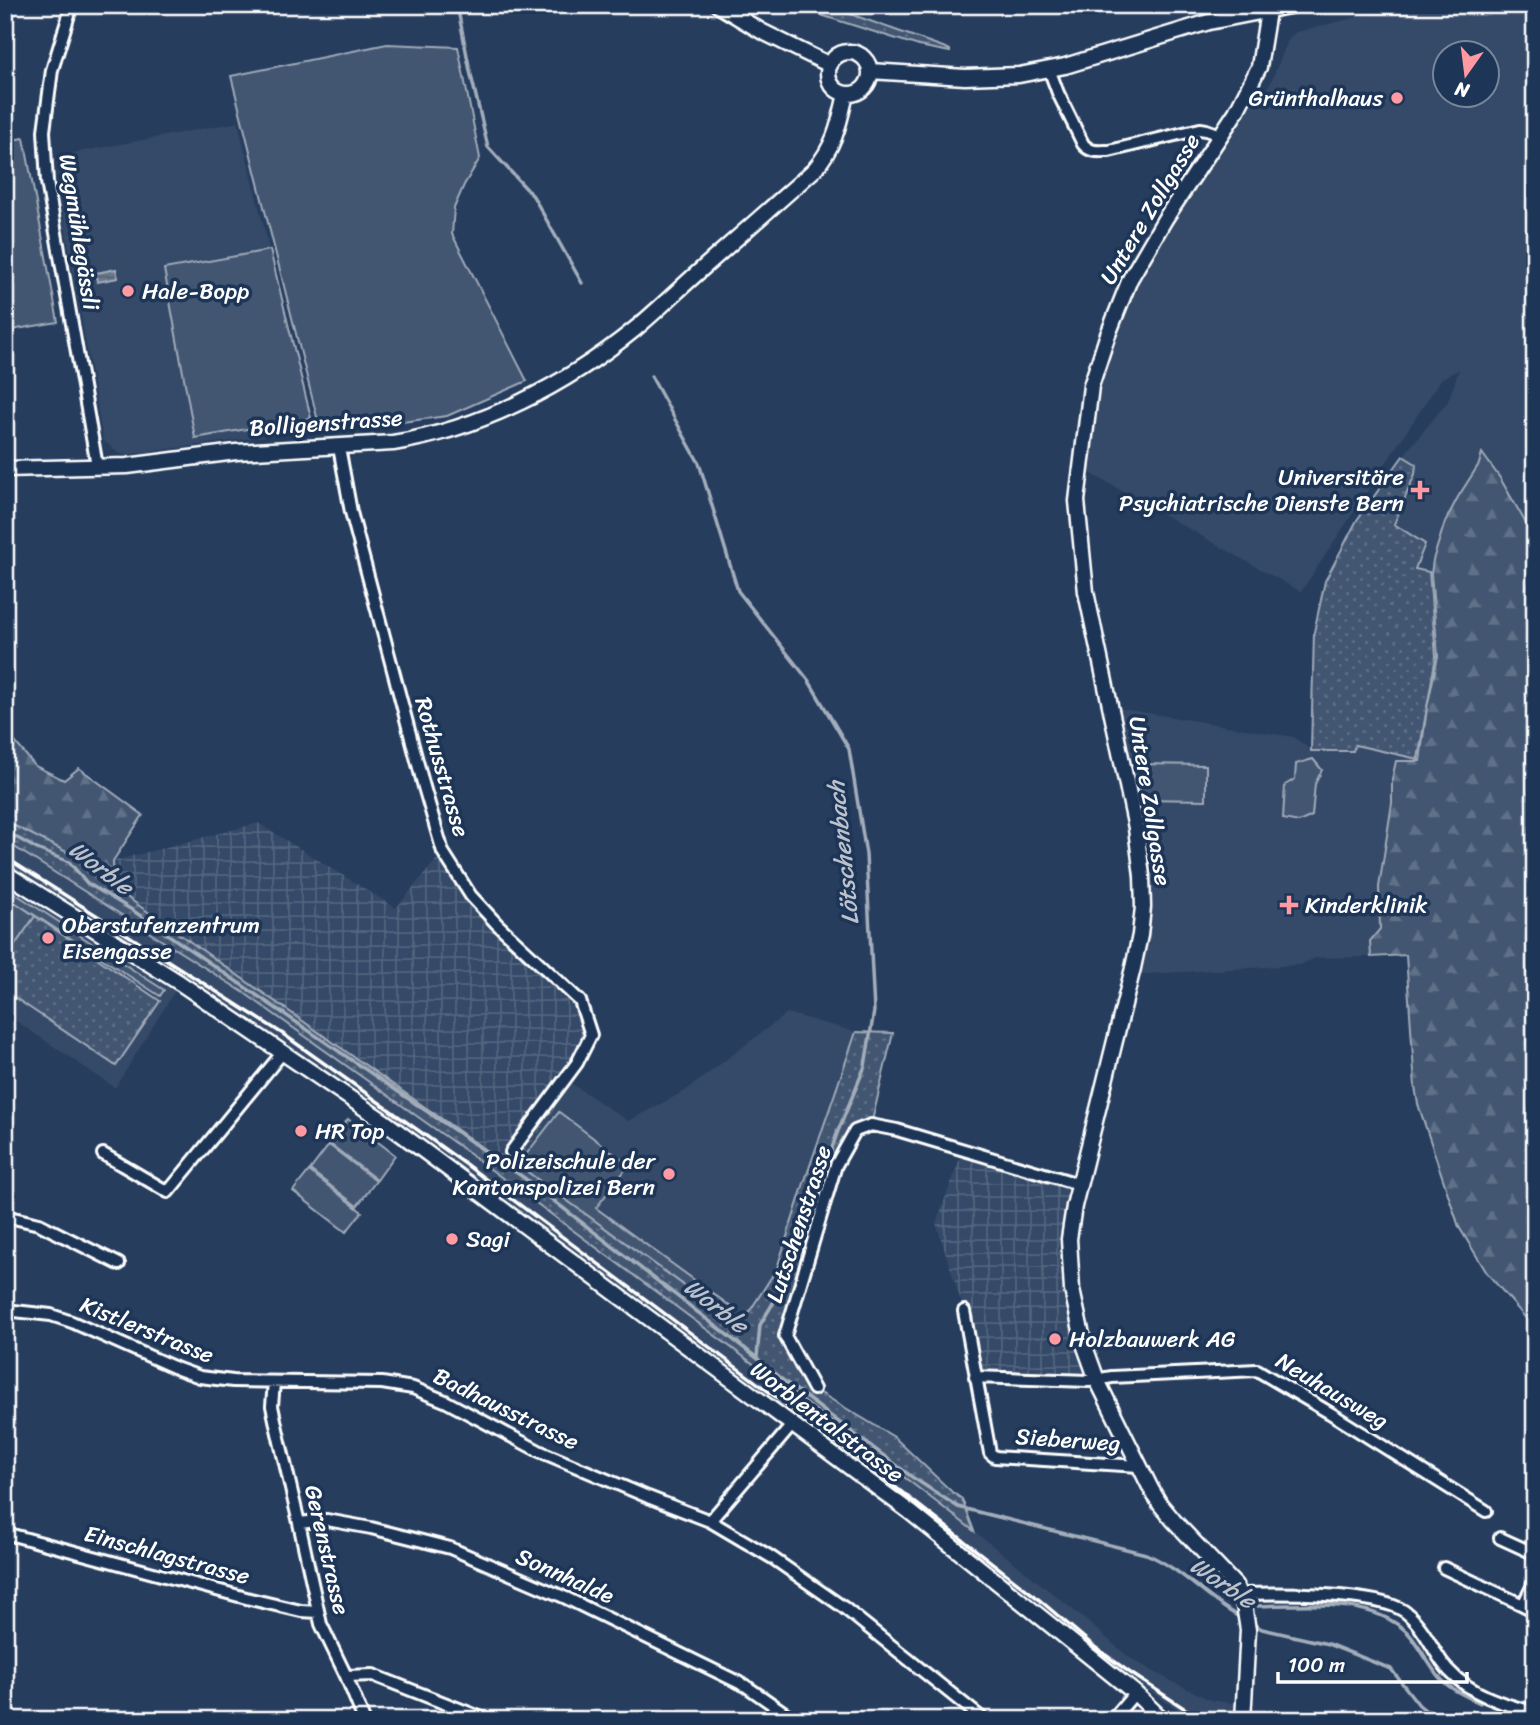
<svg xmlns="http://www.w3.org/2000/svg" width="1540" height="1725" font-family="Sriracha,sans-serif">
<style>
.built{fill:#344a68;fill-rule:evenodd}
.industrial{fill:url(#industrial-grid)}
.grass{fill:url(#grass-dots);stroke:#a0aab8;stroke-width:2}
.forest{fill:url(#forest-firs);stroke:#a0aab8;stroke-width:2}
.green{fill:#425672;stroke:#a0aab8;stroke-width:2}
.water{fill:url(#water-rules);stroke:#a4aebb;stroke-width:2}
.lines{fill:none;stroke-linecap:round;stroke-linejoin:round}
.stream{stroke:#a4aebb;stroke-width:3.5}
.street-casing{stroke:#fff;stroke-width:16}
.secondary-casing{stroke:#fff;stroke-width:19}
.street{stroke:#1d3557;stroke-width:10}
.secondary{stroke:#1d3557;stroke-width:14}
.rail{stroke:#fff;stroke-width:3.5}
.poi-dot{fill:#ff9aa2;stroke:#1d3557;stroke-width:2.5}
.labels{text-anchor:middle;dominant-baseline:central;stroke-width:7;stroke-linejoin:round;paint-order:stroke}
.poi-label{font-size:23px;fill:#fff;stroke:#1d3557;text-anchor:start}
.street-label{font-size:23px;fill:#fff;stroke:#1d3557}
.water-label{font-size:24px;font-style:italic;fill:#bbc2cc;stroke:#1d3557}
</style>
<defs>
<pattern id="industrial-grid" width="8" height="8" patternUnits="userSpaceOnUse" patternTransform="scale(1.75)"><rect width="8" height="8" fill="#344a68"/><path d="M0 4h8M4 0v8" fill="none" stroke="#52657f"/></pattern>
<pattern id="grass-dots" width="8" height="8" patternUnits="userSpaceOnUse" patternTransform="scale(1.75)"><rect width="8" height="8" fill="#425672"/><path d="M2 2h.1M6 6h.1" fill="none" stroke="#5e6f87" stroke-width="1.8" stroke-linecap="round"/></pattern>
<pattern id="forest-firs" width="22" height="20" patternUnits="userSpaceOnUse" patternTransform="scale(1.75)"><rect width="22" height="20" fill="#425672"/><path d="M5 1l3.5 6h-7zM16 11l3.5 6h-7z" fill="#5e6f87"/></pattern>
<pattern id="water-rules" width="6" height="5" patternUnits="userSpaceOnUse" patternTransform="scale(1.75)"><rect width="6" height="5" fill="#67788e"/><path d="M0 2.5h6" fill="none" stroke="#5a626d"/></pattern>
</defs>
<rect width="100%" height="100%" fill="#263d5e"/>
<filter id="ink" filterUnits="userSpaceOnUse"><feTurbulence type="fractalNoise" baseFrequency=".0143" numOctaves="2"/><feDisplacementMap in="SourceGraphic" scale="14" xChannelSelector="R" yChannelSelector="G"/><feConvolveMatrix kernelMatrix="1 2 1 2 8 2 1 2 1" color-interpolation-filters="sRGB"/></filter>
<g filter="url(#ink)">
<path class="built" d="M1462,5h73v535l-35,-62 -17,-24 -4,10 -13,19 -26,52 -7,25 -2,14 7,82 -11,52 -7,53h-24l-4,18v24l-13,84 1,42 -10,12 1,16 -56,1 -15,7 -169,10 12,-68 -32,-200 183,30 17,13 3,-118 11,-51 32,-61 46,-64 45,-55 11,-31 -17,8 -141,214 -220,-124 26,-131 58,-118 9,3 -3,-11 65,-98 28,-22 6,-7 19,-46 7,-6 94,-23zM1446,52h42v42h-42z
M238,122l76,308 -189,25 -7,-2 -15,-13 -43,-242 -3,-31v-11z
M5,841l238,151 227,162 386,286 150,116 76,61 48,41 39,22 42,20 33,5 -1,15h-49l-67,-43 -214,-172 -601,-444 -307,-197z
M5,884l170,107 -60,97 -102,-69 -8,11z
M787,1013l69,19 -52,151 -27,85 -33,54 -16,-5 -211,-153 39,-56 9,-29 63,42 57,-30z"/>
<path class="industrial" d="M258,823l138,85 47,-56 28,44 109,105 11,34 -26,44 -9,29 -39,56 -7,3 -396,-279 -1,-27z
M963,1150l115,34 -9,55 28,141 -122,-3 -11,-66 -28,-88z"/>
<path class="grass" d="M789,5h36l118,42 7,3v2l-31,-6z
M1403,456l13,8 -1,10 -21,50 31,20 -10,25 14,3 7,84 -18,103 -63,-14 -2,6h-42l3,-119 11,-51 32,-61z
M5,821l72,36 37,31 396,279 7,-3 211,153 15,5 34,-54 27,-85 52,-151 37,1 -22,92 -16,6 -19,34 -51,171 29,53 80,48 58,55 10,7 12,32 -118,-91 -386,-286 -227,-162 -238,-151z
M35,916l125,85 -44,65 -111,-75v-22l7,-11 -4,-3z"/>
<path class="forest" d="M1482,453l18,25 35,61v790l-48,-56 -28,-46 -41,-123 -3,-17 -9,-132 -35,2 -1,-16 10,-12 -1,-42 13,-84v-24l4,-18h24l7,-53 11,-52 -7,-82 2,-14 12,-38 13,-25 21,-33z
M5,730l30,36 29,14 15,-12 64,47 -30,46 1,27 -37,-31 -72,-36z"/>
<path class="green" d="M387,44l71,3 22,111 -16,27 -10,23 -2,26 75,147 -80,35 -75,10 -52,3 -89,-353z
M24,138l34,184 -53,9v-190z
M270,250l41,168 -116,20 -31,-169z
M1313,759l9,11 -7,14 -3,32 -13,6 -16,-3 2,-34 10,-6 1,-15z
M1140,764l66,1v35l-66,-1z
M5,887l159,103 -4,6 -147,-95 22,15 -27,39 4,3 -7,11z
M559,1112l70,53 -33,43 138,101 -6,8 -210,-152z
M348,1119l47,36 -18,25 -47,-36z
M329,1145l47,36 -19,25 -47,-36z
M309,1171l53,41 -16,20 -53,-41z"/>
<path class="water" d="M116,269l2,9 -21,4 -1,-9z"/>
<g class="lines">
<path class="stream" d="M457,5l13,66 18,76 45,49 49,87
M651,376l48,87 39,128 71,90 40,68 17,105 8,157 -9,55 -27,65 -56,157 -22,37 -3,32
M5,831l32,18 32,13 18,21 45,27 391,267 234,181 23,20 132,99 46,30 188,47c37,15 62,47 97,65
M1258,1606c48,-1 113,-9 150,27 12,13 20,31 31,44 10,12 27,19 41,26
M1253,1624l9,5 66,15 63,25 28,36 10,8 15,7
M1504,1712l23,8"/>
<g class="street-casing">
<path id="street" d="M72,5l-20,65 -8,61 3,51 50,284
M1049,69l9,24 25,51c7,9 16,7 26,7l91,-22 6,1 14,5
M339,447l12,65 73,275 19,65 28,44 26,28 83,77 11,34 -14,28 -66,89
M103,1154l65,38 115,-140
M5,1216l34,8 80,40
M5,1310l46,5 21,7 106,47 22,8 33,4 149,2 31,5 32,13 94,50 109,46 62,24 83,-97
M964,1311l26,142 5,4 144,9
M975,1377l114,4 23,-4 145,-7 73,43 156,98
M274,1382l-2,24 5,23 22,94 22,101 25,52 18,44
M814,1389l-29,-53 51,-171 19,-34 16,-6 26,5 181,54
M710,1521l61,36 72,50 141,113
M299,1523l28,-3 44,8 79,20 116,50 180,88 49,34
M5,1533l245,66 51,12 17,1
M1500,1538l35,16
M1444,1568l79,37
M1535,1581l-12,24 12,6
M1240,1594c36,-1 136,-2 164,17 17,12 27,35 38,51 20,29 60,43 93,50
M346,1676l27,-1 114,45
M1112,1720l23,-27"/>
</g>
<g class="secondary-casing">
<path id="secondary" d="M718,5l43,26 69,34
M828 73a21 21 0 1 1 42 0a21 21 0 1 1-42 0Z
M870,71l95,6 54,-2 46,-9 144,-44 85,-17
M5,469l122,-3 109,-14 157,-9c88,-14 173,-58 242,-114 23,-19 45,-41 68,-61 37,-33 74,-65 111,-98 21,-24 25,-46 32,-76
M5,873l175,110 205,139 525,390 225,181 28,27
M1243,1720l5,-90 -4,-25 -9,-20 -61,-64 -14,-17 -9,-15 -54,-109 -13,-36 -12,-54 -3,-51 5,-33 59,-238 7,-33 3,-28 -1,-31 -6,-48 -50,-236 -9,-91 14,-115 16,-49 23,-58 35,-60 71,-107 23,-45 10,-62"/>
</g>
<use href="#street" class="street"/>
<use href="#secondary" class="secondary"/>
<path class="rail" d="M5,857l278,177 181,129 417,313 155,121 60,51 33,24 73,48"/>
</g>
</g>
<g class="poi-dot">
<circle cx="1397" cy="98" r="7"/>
<circle cx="128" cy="291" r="7"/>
<path d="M1416.5 479.5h7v7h7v7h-7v7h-7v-7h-7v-7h7z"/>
<path d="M1285.5 894.5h7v7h7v7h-7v7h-7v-7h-7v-7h7z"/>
<circle cx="48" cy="938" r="7"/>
<circle cx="301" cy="1131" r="7"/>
<circle cx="669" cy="1174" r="7"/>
<circle cx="452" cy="1239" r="7"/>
<circle cx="1055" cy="1339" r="7"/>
</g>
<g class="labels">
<g class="poi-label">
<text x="1383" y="98" text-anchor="end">Grünthalhaus</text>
<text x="142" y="291">Hale-Bopp</text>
<text x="1404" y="477" text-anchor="end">Universitäre<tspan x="1404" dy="26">Psychiatrische Dienste Bern</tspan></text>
<text x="1305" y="905">Kinderklinik</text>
<text x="62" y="925">Oberstufenzentrum<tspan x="62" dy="26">Eisengasse</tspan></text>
<text x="315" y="1131">HR Top</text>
<text x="655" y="1161" text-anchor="end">Polizeischule der<tspan x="655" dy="26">Kantonspolizei Bern</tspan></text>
<text x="466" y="1239">Sagi</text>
<text x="1069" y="1339">Holzbauwerk AG</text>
</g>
<g class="street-label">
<text transform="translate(1150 209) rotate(-59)">Untere Zollgasse</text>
<text transform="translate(79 232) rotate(81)">Wegmühlegässli</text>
<text transform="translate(326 423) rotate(-4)">Bolligenstrasse</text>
<text transform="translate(442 767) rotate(74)">Rothusstrasse</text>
<text transform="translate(1150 801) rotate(81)">Untere Zollgasse</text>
<text transform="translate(799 1224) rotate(-72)">Lutschenstrasse</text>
<text transform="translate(147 1330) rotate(22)">Kistlerstrasse</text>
<text transform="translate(1332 1391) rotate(31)">Neuhausweg</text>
<text transform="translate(506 1409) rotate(26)">Badhausstrasse</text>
<text transform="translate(827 1422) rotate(37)">Worblentalstrasse</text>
<text transform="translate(1068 1440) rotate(4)">Sieberweg</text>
<text transform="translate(327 1550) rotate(77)">Gerenstrasse</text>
<text transform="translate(167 1555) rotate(15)">Einschlagstrasse</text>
<text transform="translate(565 1576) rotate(24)">Sonnhalde</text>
</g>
<g class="water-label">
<text transform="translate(843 853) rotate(-96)">Lötschenbach</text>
<text transform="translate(101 868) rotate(37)">Worble</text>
<text transform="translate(716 1306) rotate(38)">Worble</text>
<text transform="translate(1223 1583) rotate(34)">Worble</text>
</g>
</g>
<rect width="1540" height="1725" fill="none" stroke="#1d3557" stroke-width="28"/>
<rect x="14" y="14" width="1512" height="1697" fill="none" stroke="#fff" stroke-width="2.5" filter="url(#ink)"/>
<g transform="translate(1466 74) rotate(194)"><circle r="33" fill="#1d3557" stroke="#77869a" stroke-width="2"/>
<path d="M0-5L12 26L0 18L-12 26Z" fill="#ff9aa2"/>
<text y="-10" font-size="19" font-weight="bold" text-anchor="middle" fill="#ffffff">N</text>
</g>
<path d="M1278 1672v10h189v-10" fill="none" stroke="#ffffff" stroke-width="3.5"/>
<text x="1288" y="1672" font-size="21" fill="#ffffff" stroke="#1d3557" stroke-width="5" paint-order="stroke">100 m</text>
</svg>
